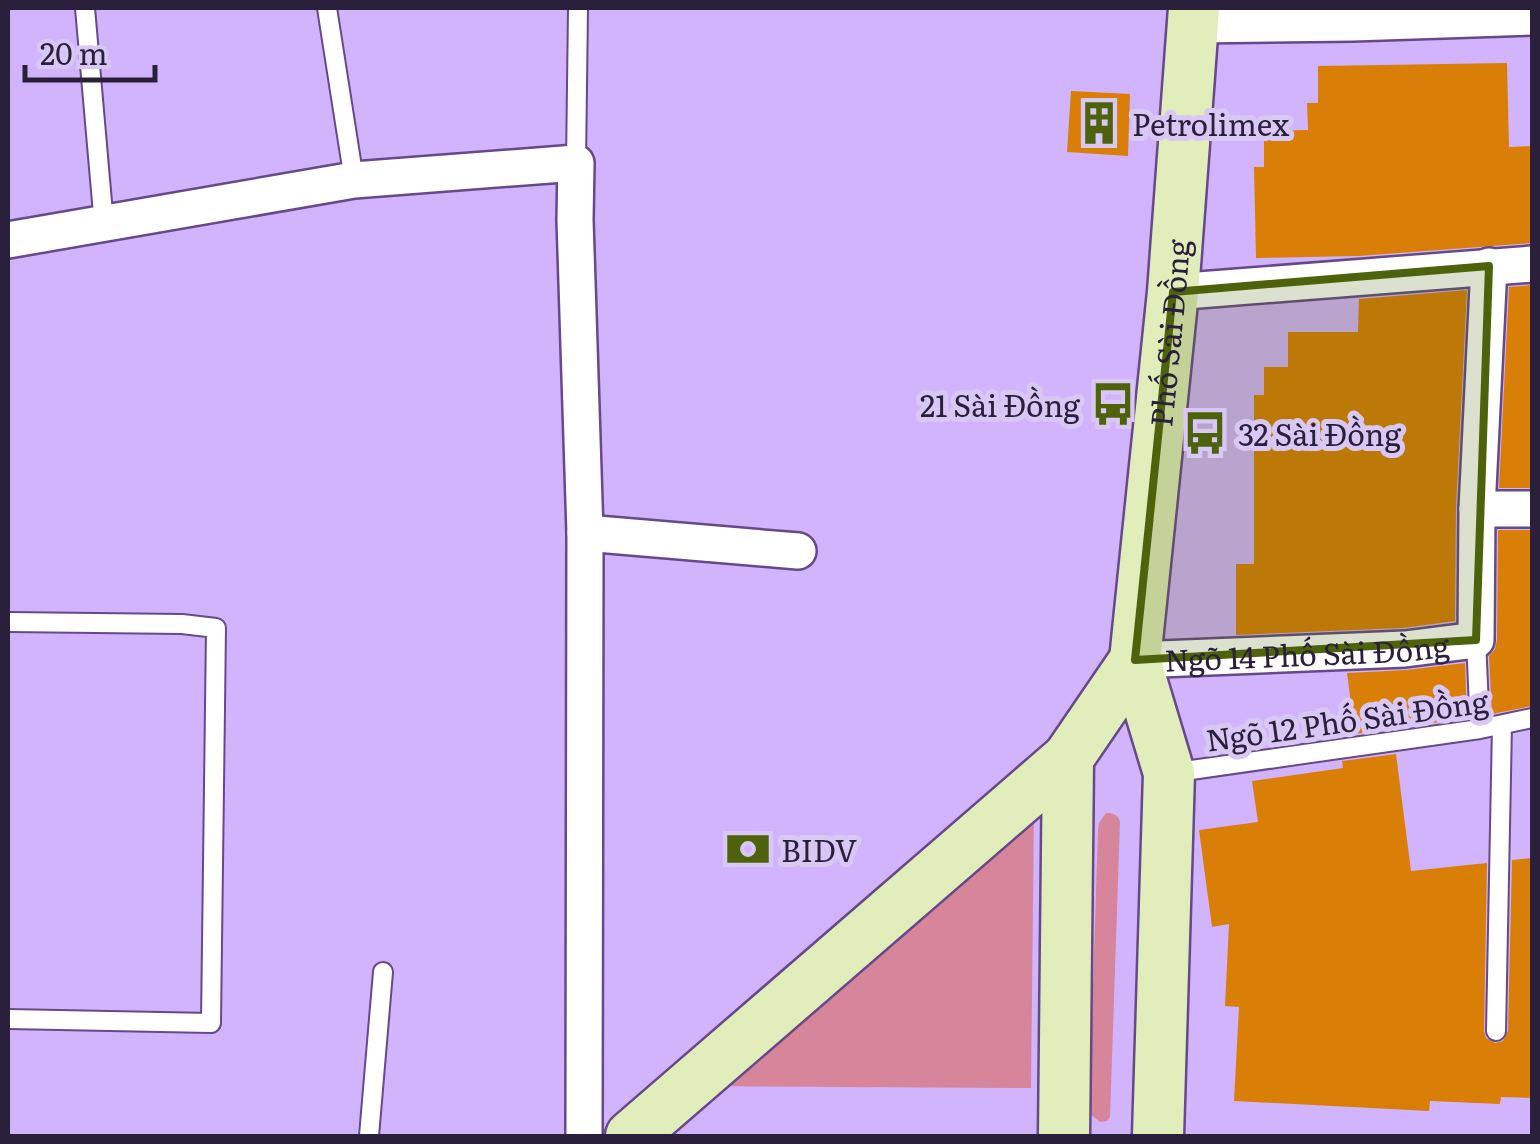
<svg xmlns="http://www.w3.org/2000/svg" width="1540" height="1144" font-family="Literata,serif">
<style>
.green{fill:#d6859b}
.building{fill:#d97f07}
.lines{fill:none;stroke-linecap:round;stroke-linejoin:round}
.lane-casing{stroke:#654988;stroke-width:22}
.street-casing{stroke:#654988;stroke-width:40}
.secondary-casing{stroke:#654988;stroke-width:55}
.lane{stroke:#fff;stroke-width:18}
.street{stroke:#fff;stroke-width:35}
.secondary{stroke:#e2edbc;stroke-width:50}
.marked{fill:#4e620b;fill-opacity:0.2;stroke:#4e620b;stroke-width:8;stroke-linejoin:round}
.labels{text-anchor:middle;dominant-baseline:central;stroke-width:10;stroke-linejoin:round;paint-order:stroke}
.poi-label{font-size:30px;fill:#2b203b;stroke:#d9c8f4;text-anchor:start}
.street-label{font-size:30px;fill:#2b203b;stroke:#d9c8f4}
</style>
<rect width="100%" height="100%" fill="#d2b4fd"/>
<path class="green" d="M1034,811l-3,277 -332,-2z
M1106,813c8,0 12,2 14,9l-10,295 -3,4 -7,1 -11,-9 9,-283 1,-7z"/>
<path class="building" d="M1507,63l2,84 23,-1v97l-173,13 -103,2 -2,-91h10v-36l44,-1 -1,-27h11v-37z
M1071,91l59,3 -2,62 -61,-4z
M1532,285v203h-33l10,-201z
M1467,290l-11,218 -1,113 -52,7 -167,7v-71h18v-169h10v-28h24v-35h70l1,-33z
M1498,530h34v176l-40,8 -3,-58 6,-7 2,-9z
M1465,663l2,55 -112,16 -8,-61 59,-3z
M1396,754l15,117 76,-8 -3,168 2,7 9,5 8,-2 5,-10 4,-171 20,-2v240l-31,-1 -1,7 -70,-3 -1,10 -195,-10 5,-94 -14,-1 4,-82 -17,3 -13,-97 59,-8 -6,-41 91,-13 -1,-7z"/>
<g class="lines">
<g class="lane-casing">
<path id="lane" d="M85,8l19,217
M327,8l27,172
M576,163l2,-155
M8,622l174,2 34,4 -5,395 -203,-4
M1476,640l4,89
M1170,773l310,-44 52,-11
M1496,1031l6,-306
M369,1136l14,-164"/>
</g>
<g class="street-casing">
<g id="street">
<path d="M1193,25l160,-2 179,-6"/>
<path d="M8,240l346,-60 222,-17 -1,57 10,313 -1,603"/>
<path d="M1173,292l359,-28"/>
<path d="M1477,509l12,-243"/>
<path d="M585,533l213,18"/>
<path id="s1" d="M1135,660l270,-11 71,-9 1,-131h55"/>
</g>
</g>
<g class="secondary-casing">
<g id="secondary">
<path d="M631,1136l437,-378"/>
<path d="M1064,1136l4,-378 67,-98"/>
<path id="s2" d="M1158,1136l11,-363 -34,-113 38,-368 21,-284"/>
</g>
</g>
<use href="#lane" class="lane"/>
<use href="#street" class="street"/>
<use href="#secondary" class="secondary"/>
</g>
<path class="marked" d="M1489,266l-13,374 -341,20 38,-368z"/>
<defs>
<g id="building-bare" transform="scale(3.45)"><path d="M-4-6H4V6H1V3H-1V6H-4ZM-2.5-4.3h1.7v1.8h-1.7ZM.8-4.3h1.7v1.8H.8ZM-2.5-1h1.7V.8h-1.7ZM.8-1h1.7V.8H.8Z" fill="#4e620b" stroke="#d9c8f4" stroke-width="2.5" paint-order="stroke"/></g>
<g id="bus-bare" transform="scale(3.45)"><path d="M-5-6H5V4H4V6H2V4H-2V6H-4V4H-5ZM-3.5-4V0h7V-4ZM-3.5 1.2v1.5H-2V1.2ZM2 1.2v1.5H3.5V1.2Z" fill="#4e620b" stroke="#d9c8f4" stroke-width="2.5" paint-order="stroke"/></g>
<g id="bank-bare" transform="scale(3.45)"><path d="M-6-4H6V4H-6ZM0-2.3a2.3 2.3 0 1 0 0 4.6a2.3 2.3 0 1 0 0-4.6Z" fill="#4e620b" stroke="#d9c8f4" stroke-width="2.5" paint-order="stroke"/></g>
</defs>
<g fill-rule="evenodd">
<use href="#building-bare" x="1099" y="123"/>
<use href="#bus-bare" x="1113" y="404"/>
<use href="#bus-bare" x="1205" y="433"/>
<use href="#bank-bare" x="748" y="849"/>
</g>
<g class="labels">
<g class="poi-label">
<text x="1132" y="123">Petrolimex</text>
<text x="1080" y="404" text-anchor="end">21 Sài Đồng</text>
<text x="1238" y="433">32 Sài Đồng</text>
<text x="781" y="849">BIDV</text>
</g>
<g class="street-label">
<text stroke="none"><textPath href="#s2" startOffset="810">Phố Sài Đồng</textPath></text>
<text stroke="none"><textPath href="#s1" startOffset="172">Ngõ 14 Phố Sài Đồng</textPath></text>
<text transform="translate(1347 719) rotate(-8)">Ngõ 12 Phố Sài Đồng</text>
</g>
</g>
<rect width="1540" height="1144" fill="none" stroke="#2b203b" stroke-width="20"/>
<path d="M25 65v15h130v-15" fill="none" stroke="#2b203b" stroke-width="5"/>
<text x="40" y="65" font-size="30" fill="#2b203b" stroke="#d9c8f4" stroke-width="8" paint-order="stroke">20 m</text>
</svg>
